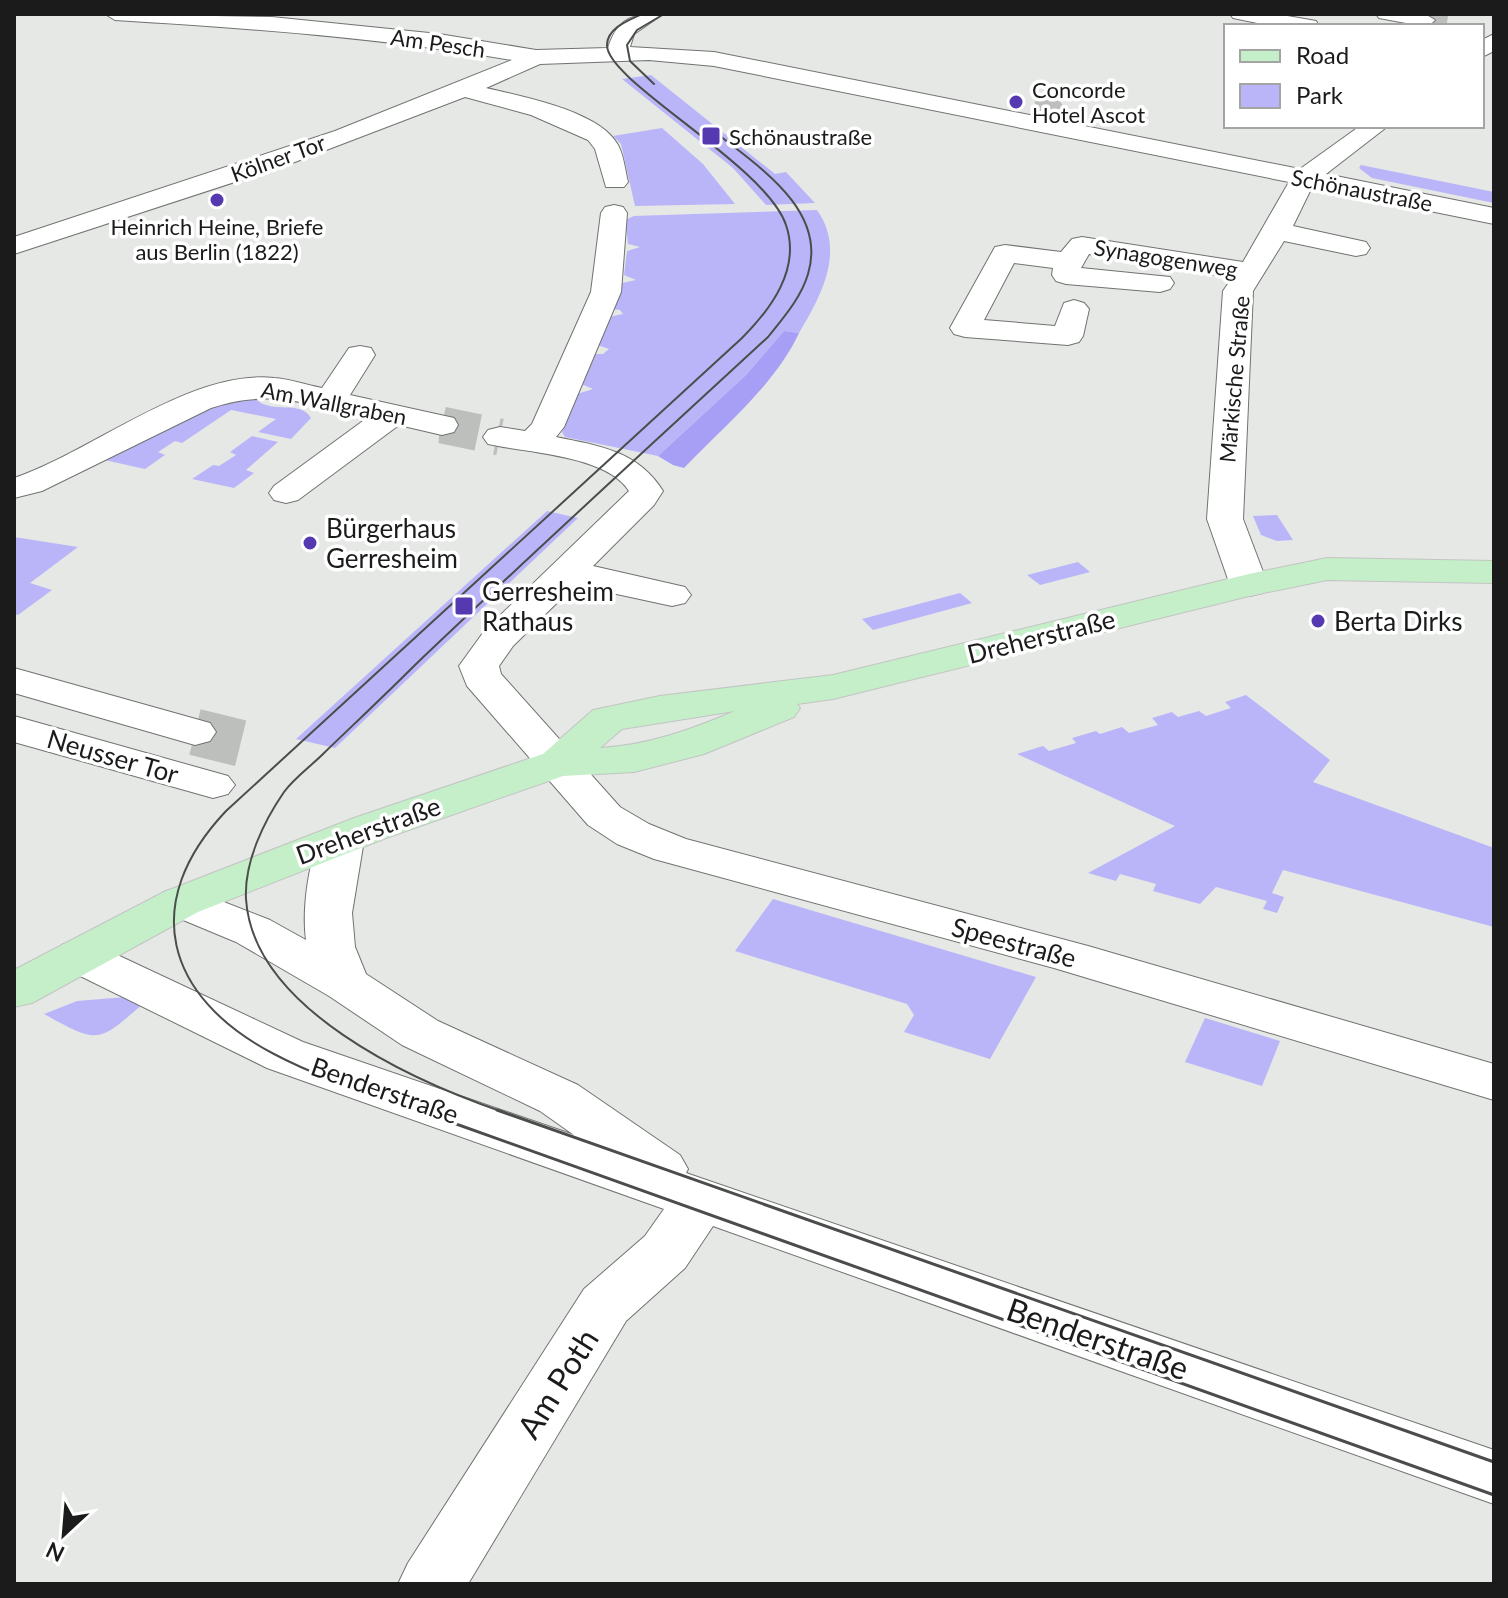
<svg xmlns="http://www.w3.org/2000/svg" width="1508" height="1598" font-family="Lato,sans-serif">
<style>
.green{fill:#bab5f9}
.forest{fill:#a79ef5}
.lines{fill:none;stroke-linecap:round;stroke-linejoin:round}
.minor-tunnel-far3{stroke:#bcbfbc;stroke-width:23;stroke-dasharray:23 12;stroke-linecap:butt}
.minor-tunnel-far2{stroke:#bcbfbc;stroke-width:29;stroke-dasharray:29 15;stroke-linecap:butt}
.minor-tunnel-far1{stroke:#bcbfbc;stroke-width:37;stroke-dasharray:37 19;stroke-linecap:butt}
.minor-tunnel{stroke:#bcbfbc;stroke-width:47;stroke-dasharray:47 24;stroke-linecap:butt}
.minor-casing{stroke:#707370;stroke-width:2}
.major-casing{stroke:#c3c4c3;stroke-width:2}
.minor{fill:#fff;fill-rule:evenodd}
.major{fill:#c4efc8;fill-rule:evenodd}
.tram-far1{stroke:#4b4d4b;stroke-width:2}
.tram{stroke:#4b4d4b;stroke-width:3}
.poi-dot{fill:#5539b1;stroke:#fff;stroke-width:3}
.labels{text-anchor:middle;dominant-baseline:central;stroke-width:7;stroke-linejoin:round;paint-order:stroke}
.far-street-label{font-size:22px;fill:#1a1b1a;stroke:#fff}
.far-poi-label{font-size:22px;fill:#1a1b1a;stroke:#fff;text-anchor:start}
.poi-label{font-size:26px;fill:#1a1b1a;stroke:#fff;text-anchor:start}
.street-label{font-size:26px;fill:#1a1b1a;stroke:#fff}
.near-street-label{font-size:32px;fill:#1a1b1a;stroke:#fff}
</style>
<rect width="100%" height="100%" fill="#e5e8e5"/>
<path class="green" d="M651,75l124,99 11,-2 29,31 -49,2 -33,-37 -111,-89z
M662,128l41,36 32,40 -100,2 -14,-62 -8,-8z
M1361,165l133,27v11l-122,-25 -13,-10z
M817,210c29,41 4,86 -18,123l-15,-2 -38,44 -88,81 -93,-19 -3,-5 15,-38 16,-5 -12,-5 12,-30h10l6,-5 -12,-4 11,-28 15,-3 -3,-4 -8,-1 10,-26 14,-3 -12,-5 3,-24 13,-4 -12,-3 -3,-24 9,-4z
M256,399c16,16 44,0 55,19l-20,21 -33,-7 18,-13 -45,-9 -49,33 -7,-2 -17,11 7,3 -20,14 -45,-10 125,-59z
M252,436l26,6 -32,28 8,3 -20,15 -42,-9 21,-14 6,1 17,-11 -6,-3z
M547,511l31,7 -243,230 -39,-9z
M1277,515l16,25 -16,1 -16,-6 -8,-19z
M14,537l64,10 -48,36 22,7 -34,25 -4,-1z
M1078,562l12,10 -50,13 -13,-10z
M960,593l12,10 -99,27 -11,-11z
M1246,695l84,65 -17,22 181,66v79l-211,-57 -11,23 12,4 -7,16 -14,-4 4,-8 -51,-14 -16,17 -47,-13 3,-7 -36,-10 -4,7 -28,-8 87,-47 -158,-72 26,-8 6,5 27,-8 -4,-5 24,-7 4,3 22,-7 7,6 29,-8 -6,-7 20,-6 6,5 21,-6 7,5 25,-8 -6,-6z
M773,899l263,78 -46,82 -86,-27 10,-17 -7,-11 -172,-53z
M126,997l19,5c-47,41 -45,43 -101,12l33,-13z
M1205,1018l75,23 -18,45 -77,-24z"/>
<path class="forest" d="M784,331l15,2c-25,53 -75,93 -115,135l-11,-3 -15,-9 88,-81z"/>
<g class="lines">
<path class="minor-tunnel-far3" d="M1424,20l33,6
M1040,112l30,-17"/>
<path class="minor-tunnel-far2" d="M442,425l8,2"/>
<path class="minor-tunnel-far1" d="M442,425l58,12"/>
<path class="minor-tunnel" d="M195,732l61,15"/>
<g class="minor-casing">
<path id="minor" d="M105,14l167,3 167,17 97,16 72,-2c10,-31 25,-34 55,-34l-29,20 -4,13 84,5 586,117 60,-43h28l-62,48 168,34v16l-182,-37 -19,39 73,16 4,6 -4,6 -10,2 -72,-15 -31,50 -10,228 25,66 -6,8 -13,3 -13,-3 -6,-8 -23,-66 16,-228 9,-13 -143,-24 -8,14 89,9 4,6 -4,6 -10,3 -94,-8 -10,-3 -4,-6 1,-7 -39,-5 -30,57 71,6 9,-23 10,-3 10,3 5,6 -6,27 -4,6 -11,3 -103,-8 -11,-3 -4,-6 45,-81 10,-2 56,7 11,-13 10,-2 161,25 46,-80 -575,-116 -65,-6 -109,4 -54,24c35,8 114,23 132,57 6,11 7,25 10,37l-4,5h-18l-11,-38 -7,-9 -57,-25 -66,-18 -178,68 -273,89v-17l321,-106 177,-71c-132,-22 -264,-32 -397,-40z
M1230,14h46l40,7 3,5h-47l-39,-8z
M1376,14h49l10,6 -4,4 -9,2 -43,-8z
M1494,34v17l-12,6v-17z
M614,205l9,2 4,6 -6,79 -57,135 -8,10c44,9 82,14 107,54l-9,14 -61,61 92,21 6,8 -6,8 -13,3 -97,-21 -62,61 -14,20 2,8 119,133 29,17 37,15 402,107 406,118v36l-440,-132 -400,-109 -37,-15 -29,-19 -121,-139 -8,-20 26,-36 144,-139c-22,-36 -103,-38 -141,-47l-5,-7 5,-7 12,-3 25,4 7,-7 59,-132 10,-79 4,-6z
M360,346l11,2 4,7 -25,40 104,23 4,7 -4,7 -12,3 -43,-10 -101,75 -12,3 -12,-3 -5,-7 5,-7 93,-68c-59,-14 -95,-30 -156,-10l-169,83 -28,7v-20c78,-26 176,-109 260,-100 16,1 32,7 48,10l27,-40z
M14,668l196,55 6,9 -6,9 -15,4 -181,-52z
M14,716l214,60 7,9 -7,9 -15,4 -199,-56z
M341,826l16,4 7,10 -12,73 3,34 11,27 72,47 140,64 102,70 8,14 -2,4 808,277v54l-781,-278 -28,42 -59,53 -158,263h-70l10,-21 176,-274 61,-53 19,-27 -397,-141 -205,-101 -7,-11 7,-11 17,-5 17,5 207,97 271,93 -34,-24 -138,-66 -73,-49 -93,-54 -72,-30 -7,-10 7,-10 17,-5 17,5 72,28 36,20c-4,-29 2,-85 19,-110z"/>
</g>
<g class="major-casing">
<path id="major" d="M1327,558l167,3v22l-167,-3 -78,16 -416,103 -36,5 3,4 -6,9 -90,37 -70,18 -71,4 -177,62 -188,74 -166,91 -18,4v-37l150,-78 190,-74 189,-64 50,-44 67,-14 173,-21 416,-101zM735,711c-45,19 -86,34 -135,37l22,-19z"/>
</g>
<use href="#minor" class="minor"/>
<use href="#major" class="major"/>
<path class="tram-far1" d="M654,84l-24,-23 -3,-16 10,-15 27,-16
M423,1112c-50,-18 -102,-33 -149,-58 -109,-57 -135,-151 -48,-243l516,-473c29,-29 59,-69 44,-113 -20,-60 -180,-144 -179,-180 0,-17 22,-25 35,-31
M503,1112c-90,-31 -250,-103 -257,-213 -2,-37 18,-78 38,-107 10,-14 27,-26 39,-38 30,-29 61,-58 91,-88 116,-111 236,-220 354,-329 15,-19 33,-39 40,-63 19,-62 -46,-105 -88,-138"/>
<path class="tram" d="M417,1110l1077,385
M497,1110l997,352"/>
</g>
<g class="poi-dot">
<circle cx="1016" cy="102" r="8"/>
<rect x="701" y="126" width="20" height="20" rx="4"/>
<circle cx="217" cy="200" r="8"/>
<circle cx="310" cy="543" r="8"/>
<rect x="454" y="596" width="20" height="20" rx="4"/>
<circle cx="1318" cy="621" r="8"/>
</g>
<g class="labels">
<g class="far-street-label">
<text transform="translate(438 43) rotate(8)">Am Pesch</text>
<text transform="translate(278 158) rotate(-20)">Kölner Tor</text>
<text transform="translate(1362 190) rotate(11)">Schönaustraße</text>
<text transform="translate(1166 258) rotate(9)">Synagogenweg</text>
<text transform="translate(1234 379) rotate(-85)">Märkische Straße</text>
<text transform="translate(334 403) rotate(11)">Am Wallgraben</text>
</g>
<g class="far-poi-label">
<text x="1032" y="89">Concorde<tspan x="1032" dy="25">Hotel Ascot</tspan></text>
<text x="729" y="136">Schönaustraße</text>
<text x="217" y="226" text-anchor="middle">Heinrich Heine, Briefe<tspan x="217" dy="25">aus Berlin (1822)</tspan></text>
</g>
<g class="poi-label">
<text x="326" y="528">Bürgerhaus<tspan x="326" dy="30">Gerresheim</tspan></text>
<text x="482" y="591">Gerresheim<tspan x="482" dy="30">Rathaus</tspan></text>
<text x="1334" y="621">Berta Dirks</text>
</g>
<g class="street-label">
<text transform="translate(1041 636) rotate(-14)">Dreherstraße</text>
<text transform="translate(113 756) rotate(16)">Neusser Tor</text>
<text transform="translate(368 830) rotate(-20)">Dreherstraße</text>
<text transform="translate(1014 942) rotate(15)">Speestraße</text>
<text transform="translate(385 1090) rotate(19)">Benderstraße</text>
</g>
<g class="near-street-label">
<text transform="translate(1098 1338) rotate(19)">Benderstraße</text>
<text transform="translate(557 1383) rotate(-58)">Am Poth</text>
</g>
</g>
<rect width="1508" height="1598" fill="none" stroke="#1a1b1a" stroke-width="32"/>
<rect x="1224" y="24" width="260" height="104" fill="#ffffff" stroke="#a3a4a3" stroke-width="2"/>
<rect x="1240" y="50" width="40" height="12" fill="#c4efc8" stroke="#a3a4a3" stroke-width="2"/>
<text x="1296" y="64" font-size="24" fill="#1a1b1a">Road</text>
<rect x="1240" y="84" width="40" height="24" fill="#bab5f9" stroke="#a3a4a3" stroke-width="2"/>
<text x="1296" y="104" font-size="24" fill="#1a1b1a">Park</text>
<g transform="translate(64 1534) rotate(206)" stroke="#ffffff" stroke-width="6" paint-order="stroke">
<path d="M0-6L14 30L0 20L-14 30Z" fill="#1a1b1a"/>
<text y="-12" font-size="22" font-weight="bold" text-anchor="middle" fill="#1a1b1a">N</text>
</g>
</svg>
